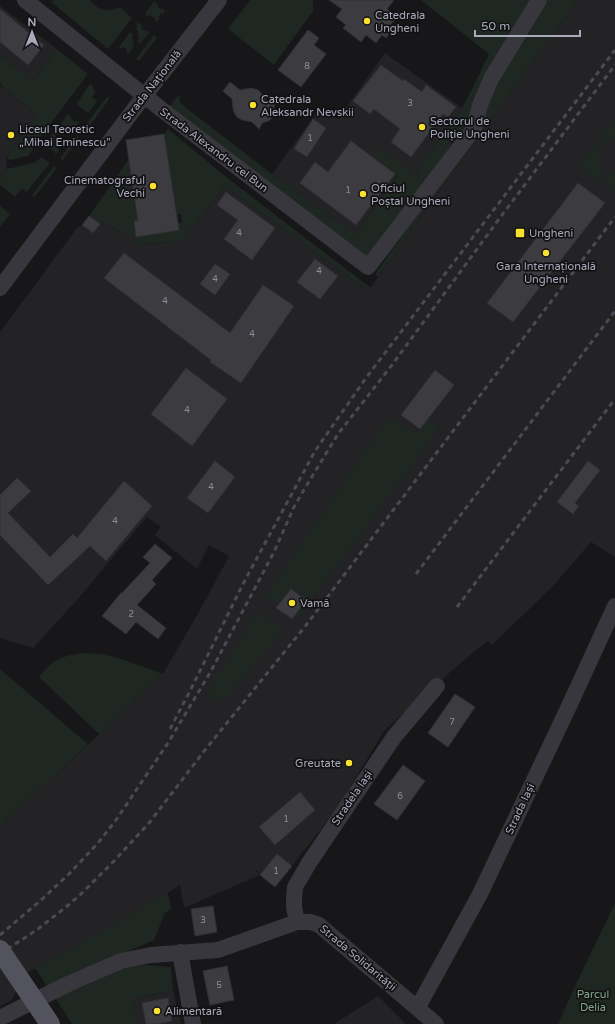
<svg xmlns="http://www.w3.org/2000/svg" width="615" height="1024" font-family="'Varela Round',sans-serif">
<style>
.built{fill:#232225}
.green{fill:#1e2721}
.building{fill:#3c3b40;stroke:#313034}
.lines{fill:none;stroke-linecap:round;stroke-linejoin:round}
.minor{stroke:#38373d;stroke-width:16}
.rail{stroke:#4a4a53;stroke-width:3;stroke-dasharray:5 4;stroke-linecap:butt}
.major-bridge{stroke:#53535d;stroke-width:20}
.poi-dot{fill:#f8e22f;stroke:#121113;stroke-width:1.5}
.labels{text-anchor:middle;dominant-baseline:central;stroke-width:3.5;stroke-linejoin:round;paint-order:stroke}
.number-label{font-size:9px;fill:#8d8e9b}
.poi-label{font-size:11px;fill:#a8a9b9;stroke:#121113;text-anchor:start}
.street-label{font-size:11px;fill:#a8a9b9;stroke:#121113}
.park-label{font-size:11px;fill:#7ea489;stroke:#121113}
</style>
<rect width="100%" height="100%" fill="#171618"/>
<path class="built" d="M578,0h37v557l-24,-15 -39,45 -60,58 -5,-4 -39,33 -64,57 -47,78 -62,78 -26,-23 11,11 -76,33 -4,-24 -16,12 -137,77 -16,28 -11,5v-179l163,-153 37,-64 29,-54 -20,-11 -12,24 -42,-34 6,-8 -14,-10 -71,84 -43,47 -33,-10v-306l77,-104 5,-3 11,8 9,-12 40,24 41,-5 42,-54 143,105 119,-167z
M0,6l57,43 -24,32 -33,-25z
M385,53l77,55 -47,66 -36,-25 19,26 -43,59 -83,-60 49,-67 17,12z
M0,86l37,28 -31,43 1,12 -7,11z
M173,990l8,34h-43l-5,-25z
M378,996l28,28h-72z"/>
<path class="green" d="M53,0h37c7,10 19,13 30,7l12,11 -24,31 -57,-47z
M250,0h63v11l-39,54 -46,-36z
M421,0h112l-37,58 -29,65 -36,51 -65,84 -198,-150 11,-13 1,8 92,71 83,60 43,-58 -25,-19 6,-9 36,26 47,-66 10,-19 17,-35z
M544,0h34l-91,124 -109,153 -3,-3 100,-138 17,-49z
M154,1l4,3 -1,2 4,3 1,-1 3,3 -2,3 -2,-1 -3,4 2,1 -3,4 -2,-2v-1l-5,-4 -2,2 -3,-3z
M138,22l4,4 -1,2 5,4 1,-2 3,2 -10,12 -2,-2 1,-1 -1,-1 1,-2 -1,-1 1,-2 -2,-1 1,-2 -2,-4 2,-2 -2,-1z
M130,32l3,3 -1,1 1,1 -1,2 2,1 -2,2 2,1 -2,2 2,1 -6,8 -2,-2 1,-2 -4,-3 -2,2 -2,-2z
M154,35l3,3 -18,23 -3,-2z
M57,49l31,25 -56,74 1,1 -5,7 -18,4 -4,-3 31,-43 -34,-26 -3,-6v-26l33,25z
M90,84l4,4 -1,2 3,2 -4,5 5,4 -9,12 -12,-9z
M107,97l3,1 -24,33 -3,-3z
M68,114l3,2 -1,2 5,4 1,-2 3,3 -2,3 -2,-1 -3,4 2,1 -3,4 -2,-2v-1l-5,-4 -2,2 -3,-3z
M615,118v19l-6,2 -5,3 -4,-4z
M168,129l62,51 141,108 -3,3 -143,-105 -42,54 -41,5 -40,-24 -2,3 -11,-8 40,-57 9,62h-4l44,2h4l-1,-9h-4l-13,-80z
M53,133l3,3 -1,2 5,3 1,-1 3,2 -2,3 -2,-1 -3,4 2,2 -3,4 -2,-2v-1l-6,-4 -1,1 -4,-2z
M77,136l3,2 -18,23 -2,-3z
M596,143l5,4c-3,9 -2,14 3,21l-7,12 -19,-14z
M41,157l9,6 -23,29 -5,-3 -7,8 -15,-12v-5l7,-11 29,-7z
M54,166l3,2 -23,30 -2,-3z
M609,172l6,2v19l-13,-10z
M0,206l10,8 -10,13z
M389,416l26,18 13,-16 11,9c-45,64 -92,128 -141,190l-3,-2 11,-15 -15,-11 -13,16 -11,-8 29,-44z
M258,611l24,16 1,3 -57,69 -8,1 -11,-8z
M84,653l18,1 17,4 44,16 -64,60 -60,-57c15,-18 21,-21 45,-24z
M0,669l88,75 -88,83z
M168,893l3,16 -6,4 -11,27 -107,46 -12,-18z
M615,903v121h-57l17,-38z
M145,965l26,2 2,23 -40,9 5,25h-66l-18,-28 60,-26z"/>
<path class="building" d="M329,0h65l-7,9 10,8 -8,9 4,3 -7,9 -4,-3 -6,8 -10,-8 -5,7 -18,-14 3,-3 -10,-8 6,-8z
M0,9l44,36 -16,20 -28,-23z
M308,30l11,8 -5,7 12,9 -25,33 -23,-17z
M381,65l22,16 1,-2 18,13 4,-7 30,22 -8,10 -5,-3 -32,43 -20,-15 9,-13 -26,-20 -4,5 -17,-13z
M230,82l10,8 11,-2 7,2 5,5 4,7h9l-4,10 -1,7 -3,2 -6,2 -3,6 -7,-7 -10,-2 -5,-3 -3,-5 -1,-4 -1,-9 -9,-8z
M313,119l13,9 -19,29 -13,-8z
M164,134l15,96 -43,7 -2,-16h4l-12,-81z
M351,141l44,33 -39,51 -56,-42 15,-21 13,10z
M578,183l27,20 -92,119 -26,-19z
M226,192l49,36 -23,32 -28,-21 14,-19 -21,-15z
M89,216l11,8 -7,9 -11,-8z
M124,253l106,80 33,-48 31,21 -53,77 -31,-21 1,-2 -107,-82z
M315,259l23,17 -18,23 -23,-17z
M215,264l15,10 -15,21 -15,-11z
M186,368l41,31 -35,47 -41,-32z
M435,370l19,15 -34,44 -19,-14z
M215,461l20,16 -27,36 -21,-15z
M588,461l12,9 -25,33 4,3 -6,8 -16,-12z
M17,478l14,13 -23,22 42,44 23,-23 4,4 47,-57 28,25 -46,55 -16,-15 -42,39 -48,-50v-40z
M155,544l17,14 -20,22 4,4 -19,21 29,23 -8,11 -22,-17 -10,12 -24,-18 19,-23h1l28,-30 -7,-6z
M291,589l15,11 -14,19 -6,-5h-1l-9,-6z
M455,694l20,13 -27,40 -20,-14z
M403,765l22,16 -28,39 -23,-16z
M300,792l15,18 -40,35 -16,-18z
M277,854l15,12 -17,21 -15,-12z
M213,906l4,26 -22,4 -4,-27z
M227,966l7,34 -24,5 -7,-34z
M168,998l4,23 -15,3h-11l-4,-21z"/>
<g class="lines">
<path class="minor" d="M25,0l136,109 207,158 99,-129 7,-10 6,-23 11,-26 48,-79
M0,288l135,-180 84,-108
M297,922l-3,-15v-8l1,-12 14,-24 85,-126 43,-51
M180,952l13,72
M418,1007l62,-113 90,-190 45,-98
M0,1018l68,-34 53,-23 30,-6 67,-5 79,-28h14l8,3 117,99"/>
<path class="rail" d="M416,574l199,-263
M457,607l158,-208
M170,729l21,-40 52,-105 72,-133 51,-73 249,-328
M0,935l40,-34 29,-27 29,-31 18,-23 52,-77 43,-72 63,-119 20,-45 11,-19 33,-54 54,-69 107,-146 116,-154
M0,954l38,-25 28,-22 14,-12 34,-34 35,-38 56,-73 102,-126 308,-407"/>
<path class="major-bridge" d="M0,950l50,74"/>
</g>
<g class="poi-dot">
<circle cx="367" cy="21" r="4"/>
<circle cx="253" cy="105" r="4"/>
<circle cx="422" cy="127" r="4"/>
<circle cx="11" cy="135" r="4"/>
<circle cx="153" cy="186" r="4"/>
<circle cx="363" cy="194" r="4"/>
<rect x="515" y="228" width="10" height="10" rx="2"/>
<circle cx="546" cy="253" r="4"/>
<circle cx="292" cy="603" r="4"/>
<circle cx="349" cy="763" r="4"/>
<circle cx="157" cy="1011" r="4"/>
</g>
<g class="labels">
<g class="number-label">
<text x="307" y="66">8</text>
<text x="410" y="103">3</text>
<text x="310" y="138">1</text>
<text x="348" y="190">1</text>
<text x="239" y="233">4</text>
<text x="319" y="271">4</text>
<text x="215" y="279">4</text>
<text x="165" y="301">4</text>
<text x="252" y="334">4</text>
<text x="187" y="410">4</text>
<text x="211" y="487">4</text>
<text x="115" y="521">4</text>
<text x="131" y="614">2</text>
<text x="452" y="722">7</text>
<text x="400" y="796">6</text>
<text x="286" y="819">1</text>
<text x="276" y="871">1</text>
<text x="203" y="920">3</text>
<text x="219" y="985">5</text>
</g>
<g class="poi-label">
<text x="375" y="15">Catedrala<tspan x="375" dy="13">Ungheni</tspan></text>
<text x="261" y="99">Catedrala<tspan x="261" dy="13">Aleksandr Nevskii</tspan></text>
<text x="430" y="121">Sectorul de<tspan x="430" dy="13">Poliție Ungheni</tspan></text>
<text x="19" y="129">Liceul Teoretic<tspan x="19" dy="13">„Mihai Eminescu”</tspan></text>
<text x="145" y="180" text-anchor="end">Cinematograful<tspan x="145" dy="13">Vechi</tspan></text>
<text x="371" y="188">Oficiul<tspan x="371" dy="13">Poștal Ungheni</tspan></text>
<text x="529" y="233">Ungheni</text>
<text x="546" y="266" text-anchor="middle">Gara Internațională<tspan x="546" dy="13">Ungheni</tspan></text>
<text x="300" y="603">Vamă</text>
<text x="341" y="763" text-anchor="end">Greutate</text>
<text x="165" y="1011">Alimentară</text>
</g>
<g class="street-label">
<text transform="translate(152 86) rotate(-52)">Strada Națională</text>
<text transform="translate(214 150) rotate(37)">Strada Alexandru cel Bun</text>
<text transform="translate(352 798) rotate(-56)">Stradela Iași</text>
<text transform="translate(520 809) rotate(-65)">Strada Iași</text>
<text transform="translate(358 958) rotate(40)">Strada Solidarității</text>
</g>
<g class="park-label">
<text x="593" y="994">Parcul<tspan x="593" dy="13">Delia</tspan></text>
</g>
</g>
<g transform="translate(32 32)" stroke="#121113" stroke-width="3" paint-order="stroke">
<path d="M0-3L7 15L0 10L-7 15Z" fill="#a8a9b9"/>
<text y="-6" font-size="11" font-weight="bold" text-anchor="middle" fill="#a8a9b9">N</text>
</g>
<path d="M475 30v6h105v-6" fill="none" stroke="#a8a9b9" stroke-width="2"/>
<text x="481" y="30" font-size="12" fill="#a8a9b9" stroke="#121113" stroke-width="3" paint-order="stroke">50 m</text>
</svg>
